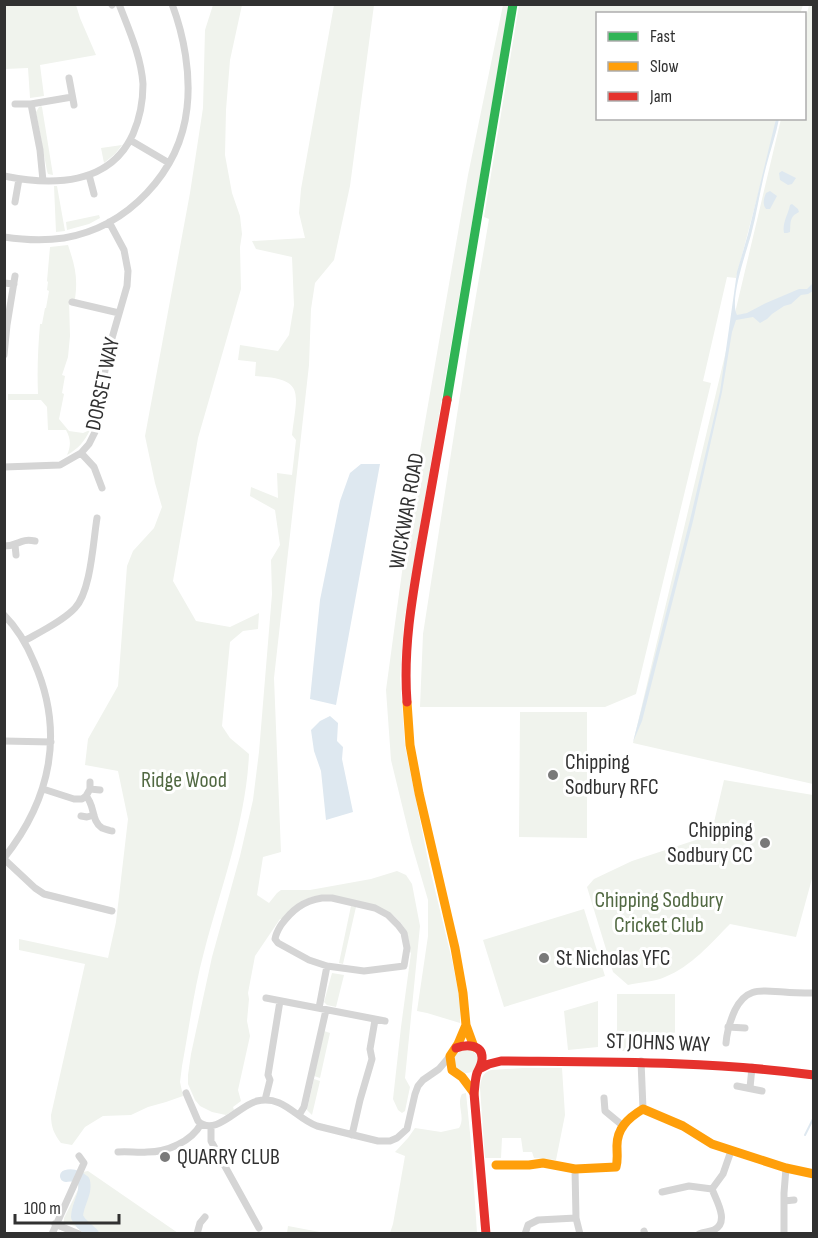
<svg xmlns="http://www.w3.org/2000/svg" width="818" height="1238" font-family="'Sofia Sans Condensed',sans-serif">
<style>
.green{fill:#f0f3ed}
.water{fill:#dee8f0}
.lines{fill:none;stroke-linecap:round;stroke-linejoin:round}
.stream{stroke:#dee8f0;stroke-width:2}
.river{stroke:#dee8f0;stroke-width:12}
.street{stroke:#d5d5d5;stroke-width:7}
.fast{stroke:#30b455;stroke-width:9}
.slow{stroke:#ff9f0a;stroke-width:9}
.jam{stroke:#e5322d;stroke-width:9}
.poi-dot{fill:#797979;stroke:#fff;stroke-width:2}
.labels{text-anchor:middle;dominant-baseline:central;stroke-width:6;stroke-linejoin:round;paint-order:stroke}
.street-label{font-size:22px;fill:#313131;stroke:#fff}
.poi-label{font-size:22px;fill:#313131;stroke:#fff;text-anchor:start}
.park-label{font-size:22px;fill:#526943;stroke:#fff}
</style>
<rect width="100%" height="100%" fill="#fff"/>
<path class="green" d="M5,4l71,1 4,13 16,37 -56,10 4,31 -14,2 -2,-30 -23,1z
M213,5h29l-12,55 -4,50 -1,45 7,38 8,23 2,18 -2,13 1,42 -43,149 -25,143 23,40 34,6 29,-14 -1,16 -15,2 -13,11 -8,84 8,12 19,16c-3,68 -28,133 -45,198 -10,36 -15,77 -22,114l-2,16 3,14 -17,6 -18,5 -17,8 -28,1 -18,11 -13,18 -11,-2c-7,-9 -10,-16 -10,-28l34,-151 -66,-14v-11l89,19 8,-36 12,-103 -10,-48 -33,-6 3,-26 30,-53 9,-120 6,-15 21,-23 8,-21 -7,-24 -10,-47 45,-243 13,-85 2,-78z
M334,5h40l-24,181 -16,74 -19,23 -4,26 -2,56 -35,313 7,174 -18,5 -6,38 12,8 8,-10 4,-3h29l61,-11 26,-8 9,4 6,9 8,42 -15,152 5,9 -5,24 -3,2 -4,-3 -5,-11 8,-72 10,-74 -1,-1c1,-48 -51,-50 -86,-57 -18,1 -31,10 -42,24h-2l-25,37 -7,37 1,6 -2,22 3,15 -12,54 3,11 -8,6 1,3 -8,5 -14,-3 -12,-6 -5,-6 -7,-16v-9l3,-21 21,-97 28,-101 13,-56 6,-48 13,-158 -1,-34 9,-15 -5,-35 -25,-14 1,-9 27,11 -1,-25 15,2 4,-35 -4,-5c5,-43 14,-56 -37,-59l1,-14 -18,-2 2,-15 38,6 11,-16 5,-30 -2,-48 -36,-8 -4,-8 53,-3 -6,-25 2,-24z
M503,5h6l-105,616 -4,57 5,68 24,119 23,95 8,41v22l-33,-10 -10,-2 11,-75v-36l-17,-58 -20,-82 -5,-70 27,-199 55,-316z
M519,5h284l-3,9h-202v104l178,1 -2,14 -38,145 -9,-1 -24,104 8,2 -75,311 -31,13h-185l3,-73 47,-303 19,-112 -5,-2z
M809,5h4v779l-180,-41 148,-624 23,-1 1,-96z
M41,106l1,1 11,68 -5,-1 -1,-3 -11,-59 3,-5z
M122,145l-7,9 -11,9 -3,-15z
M54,186h3l8,45 -9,1z
M99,215l1,3 -11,6 -22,6 -1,-8z
M68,245c7,21 10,32 7,54l-6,1 1,36 -2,21 -6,18 3,1 -3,17 2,1 -5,25 10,12 14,2 7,-3c-6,12 -11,18 -23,25 4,-9 4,-16 -1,-25h-18l-1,-23 -6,-7h-33v-6h30c-1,-24 0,-46 2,-70h2l3,-16h1l3,-17 -2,-1 1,-8 -1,-1 3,-34z
M520,712h67v126l-68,-1z
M724,780l89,15v80l-17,62 -66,-13c-20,20 -38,42 -65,53 -11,5 -25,5 -37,8l-15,-13 -26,-85 7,-8 38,-18 79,-26z
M351,906l5,1 -13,57 -4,-1z
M584,909l21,67 -101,31 -21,-67z
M332,973l12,2 -8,32 -9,-2 -3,-3z
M617,994h58v38l-14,19h-44z
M598,1001v46l-30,3 -4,-39z
M324,1031l6,2 -10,45 -6,-2z
M454 1061a12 12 0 1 1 24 0a12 12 0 1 1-24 0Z
M523,1068h39l3,47 -9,45 -22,-2 -2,-6h-9l-2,-14h-19l-1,20h-16l-5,-70c1,-9 2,-15 11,-18z
M314,1079l6,2 -8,34 -5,-5z
M466,1093l5,50 6,90h-87l3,-9 12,-68 -10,-4 13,-14 7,-10 26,4 18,-4c7,-11 -3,-23 3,-34z
M88,1171l90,62h-94l-7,-6 -13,-5v-4l14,-28v-7l5,-11z
M288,1226l37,7h-38z"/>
<path class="water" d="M776,119h3c-3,16 -9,32 -13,48 -6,23 -9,46 -15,68 -5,18 -22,65 -14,80l10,-2 19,-10 33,-14h8l6,-6v8l-5,3 -7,1 -10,9 -7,2 -12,8 -5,5 -7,4 -7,-6 -17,3 -4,12 -10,60 -29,129 -51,200 -9,21 57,-222 30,-128 17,-120 11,-38z
M782,171l14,7 -4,6 -4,1 -8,-5 -1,-7z
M770,191l7,5 -7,13h-4c-4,-5 -2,-11 0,-16z
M792,204l6,5 1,3c-10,5 -8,10 -9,20l-3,1h-3c-2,-10 4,-18 6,-28z
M361,464h19l-44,241 -26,-6 10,-99 20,-99 10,-28z
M330,716l8,7 -1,18 6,6 -1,12 11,53 -27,8 -5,-49 -7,-20 -3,-21 9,-9z"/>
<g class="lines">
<path class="stream" d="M805,1135l9,-18"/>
<path class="river" d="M66,1176c7,-2 12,0 18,5 3,13 -7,23 -7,36l4,6 12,11"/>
<path class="street" d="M112,5l1,-1
M69,78l5,27
M15,104h16l41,-7
M31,104l9,46 3,31
M130,140l39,23
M89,175l5,19
M4,176c49,10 106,9 129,-42 7,-16 10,-33 10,-50 -2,-28 -14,-54 -24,-80
M15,202l4,-23
M4,237c20,3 40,4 60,1 64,-11 116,-66 123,-130 4,-34 -3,-72 -15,-104
M4,283l10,1
M72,302l47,11
M4,355l3,-30 8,-49
M81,453l13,14 8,21
M4,467l56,-2 21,-12 8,-9 6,-12 13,-80 19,-66 1,-15 -4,-21 -15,-28
M15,545l1,10
M4,546c16,0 15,-8 31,-5
M4,615c13,13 23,30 30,47 31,70 17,137 -30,196
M24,641c16,-9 39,-20 51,-33 16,-17 18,-66 22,-90
M4,741l47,1
M43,789l31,10h8l4,-3c9,9 5,25 16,32 0,0 9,3 10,3
M90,789l10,1
M86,796l4,-7v-7
M81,816l6,1 7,-2
M4,859l31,29 9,6 68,17
M322,898h10l43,10 13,7 10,10 6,8 3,15 -3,18 -40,5 -37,-5 -18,-6 -31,-17 -3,-4c1,-6 3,-9 6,-14 11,-15 22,-24 41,-27z
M266,998l119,23
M319,1008l8,-42
M728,1027l17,1
M726,1043c1,-12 4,-22 9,-33 12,-24 27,-19 49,-18 10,1 20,1 30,1
M641,1061l2,48
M737,1086l25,5
M750,1088l2,-21
M186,1093l12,28c17,17 41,-16 59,-20 27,-6 38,17 60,25l61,15h12l7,-3 10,-9 8,-35 3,-8 5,-6 16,-11 11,-13
M604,1098l1,13 17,14
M265,1100l5,-20 -2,-5 12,-74
M299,1115l5,-8 22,-97
M211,1126v15l48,87
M352,1135l8,-35 12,-41 -2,-10 5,-29
M118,1152c10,-1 20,1 29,0 20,0 44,-10 54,-28
M575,1169l1,49 4,16
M662,1192l27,-6 23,3
M784,1201l10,-1
M55,1224l24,10
M644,1231l1,3
M52,1234l32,-71 -5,-7
M197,1234l3,-11 5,-6
M525,1234l3,-9 10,-5 38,-2
M699,1234c5,-2 11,-2 15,-4 16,-8 2,-30 -2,-41l11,-15 8,-23
M784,1234v-41l2,-25"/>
<path class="fast" d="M447,400l66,-396"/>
<path class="slow" d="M407,702l3,43 9,48 36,155 8,45 3,32 8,22
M466,1025l-8,19 -8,12 2,14 10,7 12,16
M496,1165h33l14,-2 32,6 41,-2c2,-7 1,-12 1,-19 -1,-19 11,-30 26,-39l40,17 29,18 74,24 28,6"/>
<path class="jam" d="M407,702c-4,-53 5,-104 14,-156 9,-49 17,-98 26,-146
M456,1048c10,-4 27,-4 26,11 0,5 -3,10 -5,14 -2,6 -2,14 -3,20l12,141
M481,1068l8,-4 12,-3c105,1 209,0 313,14"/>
</g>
<g class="poi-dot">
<circle cx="553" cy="775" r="6"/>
<circle cx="765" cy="843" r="6"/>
<circle cx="544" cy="958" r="6"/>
<circle cx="165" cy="1157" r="6"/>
</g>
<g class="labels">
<g class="street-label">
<text transform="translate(103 384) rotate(-78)">DORSET WAY</text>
<text transform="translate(407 511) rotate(-80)">WICKWAR ROAD</text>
<text transform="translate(658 1043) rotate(2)">ST JOHNS WAY</text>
</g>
<g class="poi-label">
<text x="565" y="762">Chipping<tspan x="565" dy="25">Sodbury RFC</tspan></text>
<text x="753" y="830" text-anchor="end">Chipping<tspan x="753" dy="25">Sodbury CC</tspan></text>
<text x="556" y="958">St Nicholas YFC</text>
<text x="177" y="1157">QUARRY CLUB</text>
</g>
<g class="park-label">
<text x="184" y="780">Ridge Wood</text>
<text x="659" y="900">Chipping Sodbury<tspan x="659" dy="25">Cricket Club</tspan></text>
</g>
</g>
<rect width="818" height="1238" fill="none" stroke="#313131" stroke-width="12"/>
<rect x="596" y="12" width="210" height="108" fill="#ffffff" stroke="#adadad" stroke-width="1.5"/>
<rect x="608" y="32" width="30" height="9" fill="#30b455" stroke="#adadad" stroke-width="1.5"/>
<text x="650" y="42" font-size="18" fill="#313131">Fast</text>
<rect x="608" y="62" width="30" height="9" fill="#ff9f0a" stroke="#adadad" stroke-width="1.5"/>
<text x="650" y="72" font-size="18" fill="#313131">Slow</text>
<rect x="608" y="92" width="30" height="9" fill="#e5322d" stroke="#adadad" stroke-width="1.5"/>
<text x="650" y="102" font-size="18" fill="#313131">Jam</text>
<path d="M15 1214v9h104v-9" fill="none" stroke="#313131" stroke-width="3"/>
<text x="24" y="1214" font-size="18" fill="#313131" stroke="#ffffff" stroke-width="4.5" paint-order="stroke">100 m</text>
</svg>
